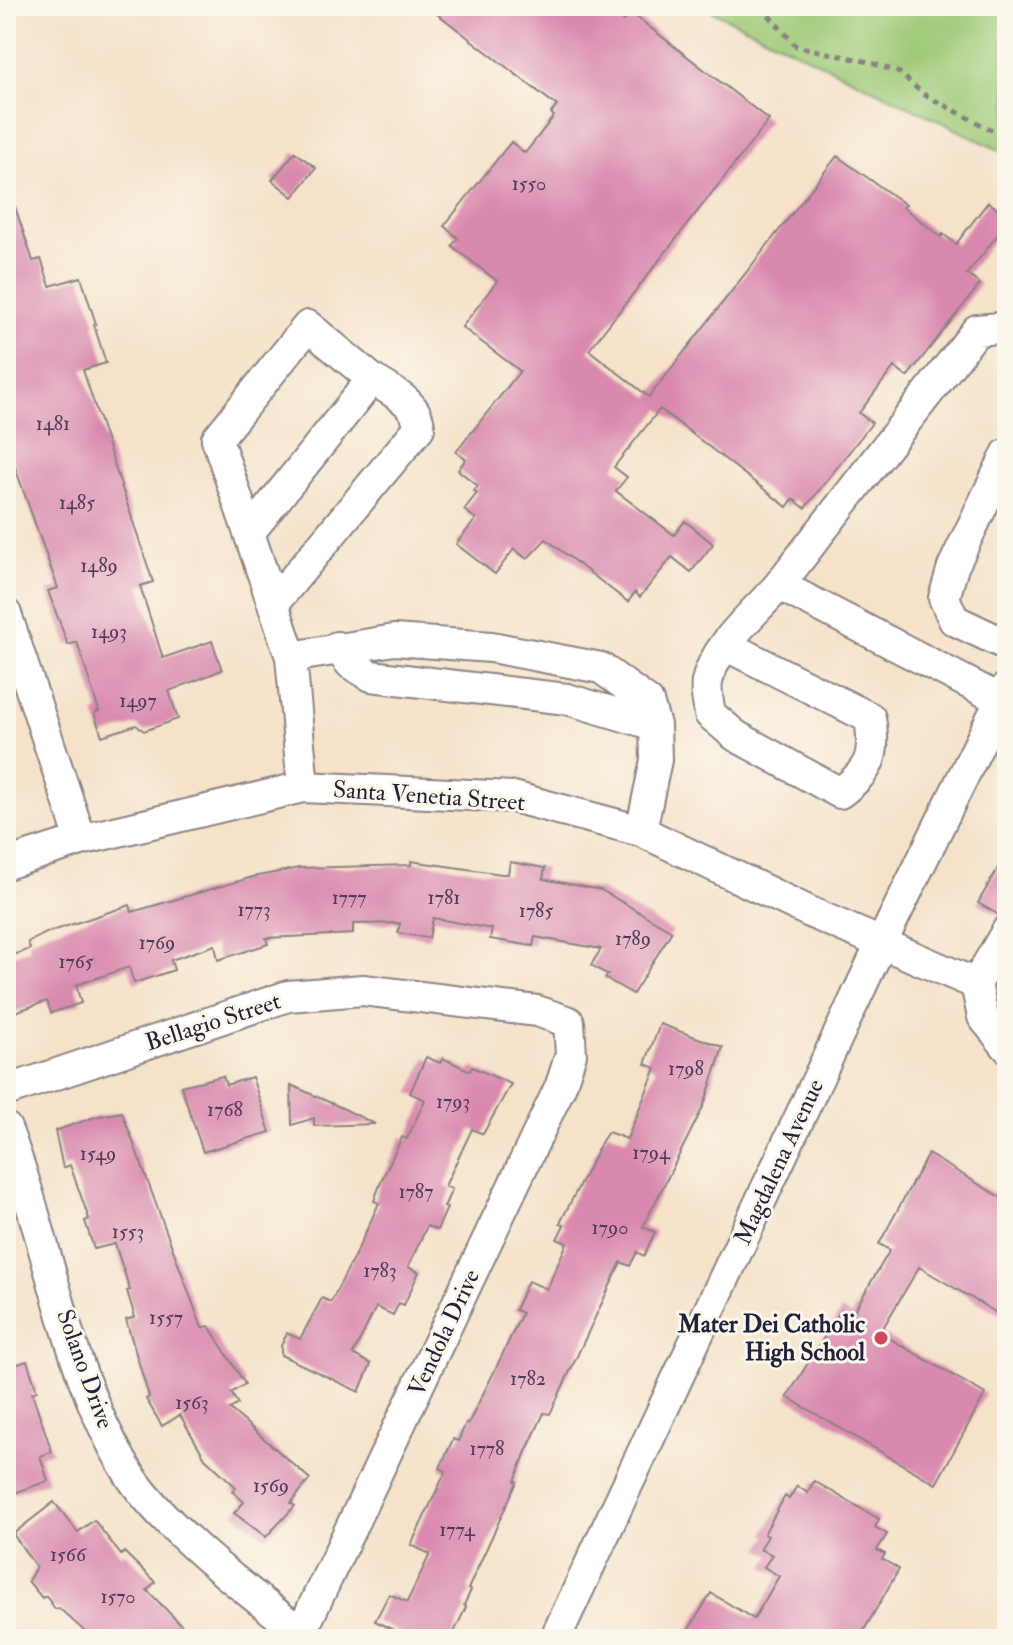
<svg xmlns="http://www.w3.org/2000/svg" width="1013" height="1645" font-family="'IM FELL Double Pica',serif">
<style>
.green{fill:#9fcb78;stroke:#60765a;stroke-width:2}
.building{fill:#d989ae}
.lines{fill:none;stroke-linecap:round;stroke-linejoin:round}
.minor-casing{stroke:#8c8282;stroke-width:34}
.path{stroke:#8c8282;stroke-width:5;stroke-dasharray:6 6;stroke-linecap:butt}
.minor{stroke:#fff;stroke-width:30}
.poi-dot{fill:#d1495b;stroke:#fbf7ec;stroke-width:3}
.labels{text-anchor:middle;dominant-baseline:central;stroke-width:6;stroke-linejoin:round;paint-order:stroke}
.number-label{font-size:20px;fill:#503c58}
.street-label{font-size:24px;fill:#22223b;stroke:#fbf7ec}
.poi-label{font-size:24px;font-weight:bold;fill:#22223b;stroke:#fbf7ec;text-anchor:end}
</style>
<rect width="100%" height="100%" fill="#fbf7ec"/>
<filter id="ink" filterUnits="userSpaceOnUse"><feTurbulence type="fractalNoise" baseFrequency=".0125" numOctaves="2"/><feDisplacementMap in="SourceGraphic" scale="16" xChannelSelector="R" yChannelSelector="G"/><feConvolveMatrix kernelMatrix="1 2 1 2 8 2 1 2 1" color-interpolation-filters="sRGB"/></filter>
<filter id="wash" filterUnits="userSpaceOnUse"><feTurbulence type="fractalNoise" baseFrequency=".006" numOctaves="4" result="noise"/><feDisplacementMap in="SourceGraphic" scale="32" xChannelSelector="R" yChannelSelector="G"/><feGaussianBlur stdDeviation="1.8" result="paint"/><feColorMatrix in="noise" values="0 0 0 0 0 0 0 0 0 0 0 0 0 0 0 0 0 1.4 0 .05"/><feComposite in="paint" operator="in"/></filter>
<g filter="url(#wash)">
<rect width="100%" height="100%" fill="#f5e2c9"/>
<path class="green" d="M702,6h305v148z"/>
<g id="blocks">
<path class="building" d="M427,6h179l18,15 6,-9 139,108 -180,230 60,47 188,-241 69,49 -3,2 38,30 2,-3 13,10 32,-42 19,14v7l-40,51 13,10 -73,93 -13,-10 -35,46 13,10 -67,85 -12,-9 -6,8 -127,-98 -46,58 13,10 -11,14 58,44 11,-14 28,23 -22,28 -19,-15 -32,40 -5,-5 -7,10 -82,-63 -19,20 -13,-10 -19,25 -39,-30 20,-25 -12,-9 13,-17 -3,-2 4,-5 -20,-16 8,-11 -10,-7 64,-81 -58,-44 35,-46 -45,-35 6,-8 -14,-12 67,-84 14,11 29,-37 -3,-3 6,-7z
M295,152l21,16 -23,29 -21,-17z
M10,192l23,69 8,-2 9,27 31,-9 15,47 -2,1 12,38 -23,7 70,212 -13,4 23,72 49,-17 10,29 -53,21 9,28 -34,12 -8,-6 -34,11 -8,-23 5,-2 -22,-69 -9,3 -20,-54 10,-3 -48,-135 -4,-21v-239z
M1007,852v49l-8,14 -21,-12z
M411,861l91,13h6l2,-12 35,6 -2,11 58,11 71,41 -39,63 -28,-16 3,-3 -17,-10 10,-16 -66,-12 -2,9 -43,-7 2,-10 -59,-11 -4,20 -31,-5 2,-10 -47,1v10l-87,4 2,6 -50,16 -3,-15 -44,15 3,10 -40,13 -5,-16 -53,18 5,18 -30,10 -4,-12 -41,14v-57l24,-9 -2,-7 18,-9 84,-28 2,7 121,-35 46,-9 112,-3z
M660,1024l63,23 -19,58 -61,122 12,5 -11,24 -7,-4 -7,14 -9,-4 -71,152 -6,-1 -19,41 -10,27 2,1 -49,107 3,1 -7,15 2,2 -15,32h-39l-37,-18 14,-27 18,8 23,-48 -19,-9 35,-74 -6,-3 13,-29 5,2 8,-18 2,1 27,-54 27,-57 -7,-3 13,-29 19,8 20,-46 -10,-4 7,-14 -4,-2 42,-82 6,-9 19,7 29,-71 -11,-4z
M426,1057l14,6 3,-5 27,13 2,-4 39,17 -28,50 -11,-5 -27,57 7,3 -8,18 3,1 -10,22 -10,-4 -19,41 11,5 -15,33 -5,-2 -6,12 -17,-8 -23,47 18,10 -12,28 -78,-37v-9l6,-13 13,6 22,-41 9,4 28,-55 20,-44 -5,-2 8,-22 20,-42 5,2 18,-39 -15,-7z
M223,1076l3,9 26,-8 18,55 -67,20 -22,-66z
M291,1085l51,23 33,16 -61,2v-8l-22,7z
M122,1112l80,216 7,-2 36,58 -14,9 7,11 -8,5 80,70 -19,24 4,3 -29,31 -32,-24 10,-11 -12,-11 4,-4 -31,-29 -25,-43 -18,11 -16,-27 3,-2 -23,-77 9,-3 -8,-26 3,-1 -15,-46 -21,5 -9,-28 4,-2 -19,-54 -7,3 -8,-37 40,-14z
M928,1154l79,47v118l-88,-52 -39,66 105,61 -49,90 -149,-87 54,-87 10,6 39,-66 -11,-6z
M27,1361l10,30 -5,2 20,59 -12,4 8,25 -42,15v-128z
M814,1481l65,38 -4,8 12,7 -10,16 8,4 -3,5 17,10 -40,70h-176l28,-46 43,26 25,-43 -15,-9 8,-12 -12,-6 8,-13 -4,-2 21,-38 4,3 8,-13 11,7z
M54,1502l24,30 16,-12 27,35 3,-3 31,30 -8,8 48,49h-102l-34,-31 -4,1 -9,-13 -4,2 -14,-17 8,-14 -23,-33z"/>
</g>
</g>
<g filter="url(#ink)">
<use href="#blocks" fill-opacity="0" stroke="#8c8282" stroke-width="2"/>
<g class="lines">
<g class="minor-casing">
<path id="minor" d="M1007,454l-54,113 -9,31 10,22 53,25
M249,533l123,-154 -64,-53 -91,113 74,218 12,130
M273,604l146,-176c0,-25 -28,-37 -47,-49
M6,614l75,226
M727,646l143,72c6,38 1,51 -30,75l-104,-57 -26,-22c-1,-9 -5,-22 -3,-32 7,-36 48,-69 72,-97
M337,647l14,17 20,12 196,23 88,26
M291,657l103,-17 97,7 110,21 47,34 7,23 1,35 -15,71
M1001,700l-222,-115 198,-255 23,-2 7,4
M6,864l75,-24 222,-53 210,10 128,34 171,82 164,71
M1007,931l-31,53 7,33 24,30
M6,1091l282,-95 75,-6 174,21 32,11 2,32 -10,31 -263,554
M6,1128c43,113 58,240 122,344 33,54 122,121 173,161
M555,1639l326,-695 126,-257"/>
</g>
<path class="path" d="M761,6l35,40 73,16 31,11 23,21 84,44"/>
<use href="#minor" class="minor"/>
</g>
</g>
<circle class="poi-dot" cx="881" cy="1338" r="8"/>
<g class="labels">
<g class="number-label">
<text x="529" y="183">1550</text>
<text x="53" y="423">1481</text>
<text x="77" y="502">1485</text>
<text x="99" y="565">1489</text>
<text x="109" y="631">1493</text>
<text x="138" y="700">1497</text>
<text x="349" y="897">1777</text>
<text x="444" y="897">1781</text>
<text x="254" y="909">1773</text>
<text x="536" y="910">1785</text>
<text x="633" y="938">1789</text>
<text x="157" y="942">1769</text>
<text x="76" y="961">1765</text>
<text x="686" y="1068">1798</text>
<text x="453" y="1101">1793</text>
<text x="225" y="1109">1768</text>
<text x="651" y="1152">1794</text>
<text x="98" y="1153">1549</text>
<text x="416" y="1191">1787</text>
<text x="610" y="1227">1790</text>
<text x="128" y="1231">1553</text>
<text x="380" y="1270">1783</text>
<text x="166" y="1317">1557</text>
<text x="528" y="1378">1782</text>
<text x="192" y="1402">1563</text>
<text x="487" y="1448">1778</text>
<text x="271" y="1485">1569</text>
<text x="457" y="1529">1774</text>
<text x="68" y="1554">1566</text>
<text x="118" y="1596">1570</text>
</g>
<g class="street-label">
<text transform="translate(429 796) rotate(4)">Santa Venetia Street</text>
<text transform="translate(213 1022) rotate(-18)">Bellagio Street</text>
<text transform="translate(779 1162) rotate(-65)">Magdalena Avenue</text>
<text transform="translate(444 1333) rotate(-65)">Vendola Drive</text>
<text transform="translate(85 1369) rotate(70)">Solano Drive</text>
</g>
<g class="poi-label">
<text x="865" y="1324">Mater Dei Catholic<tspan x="865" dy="28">High School</tspan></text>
</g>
</g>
<rect width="1013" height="1645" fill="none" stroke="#fbf7ec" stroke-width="32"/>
</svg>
